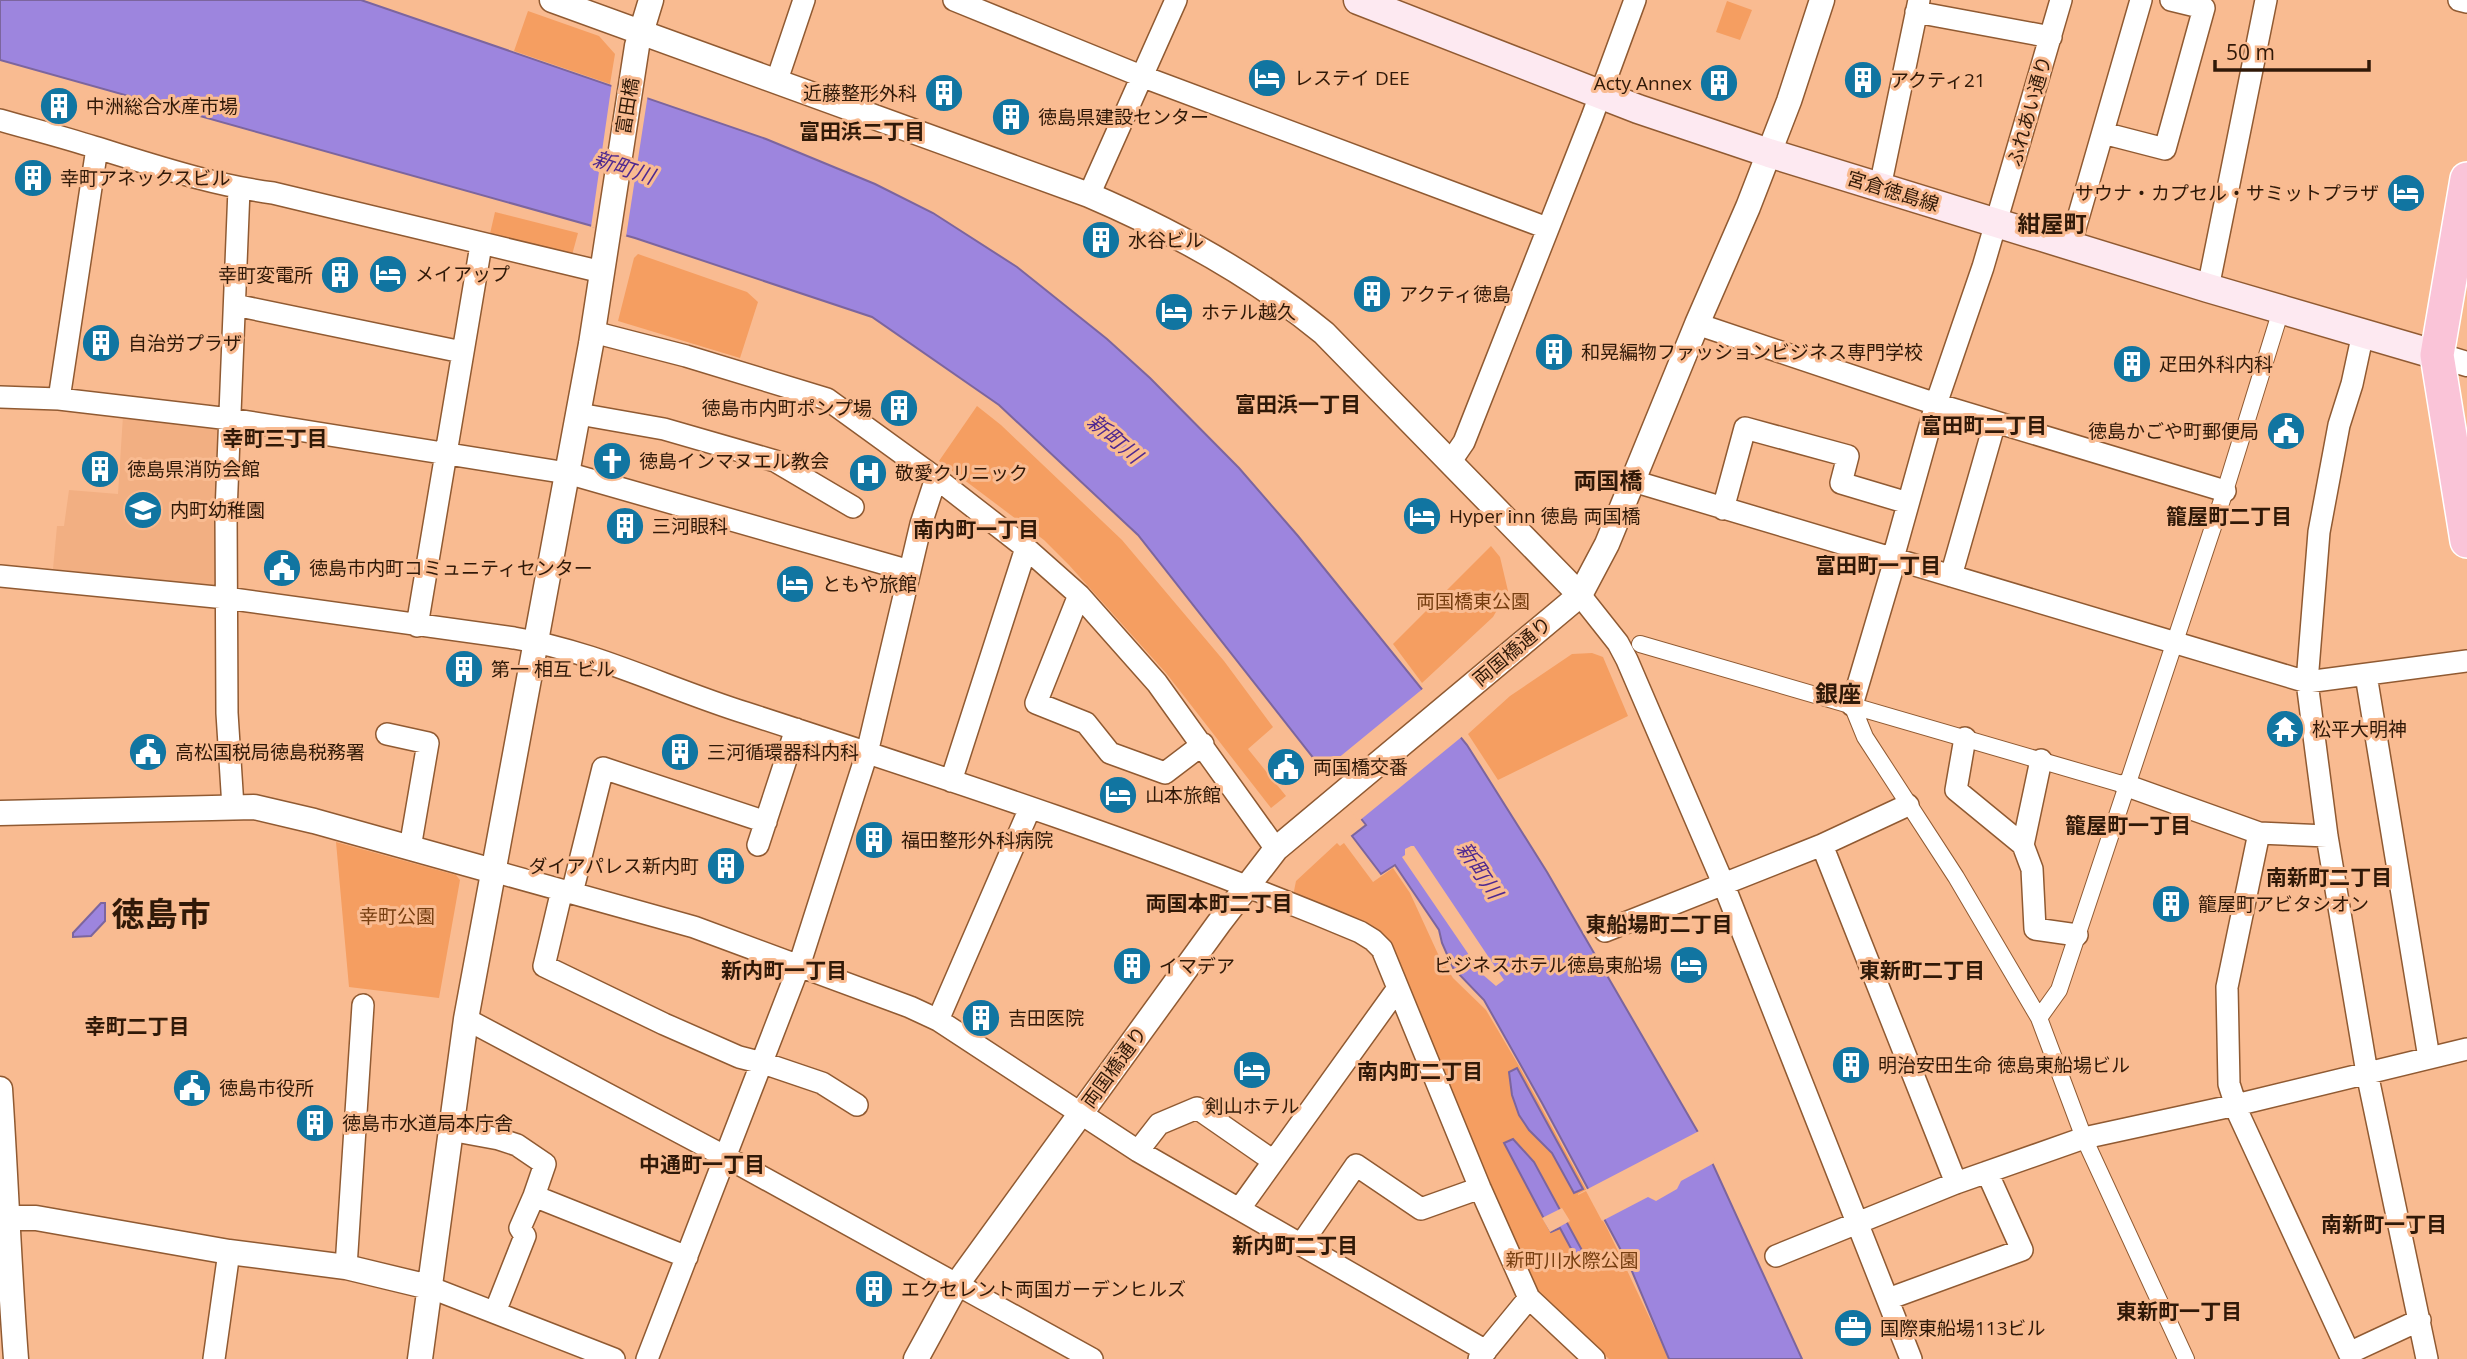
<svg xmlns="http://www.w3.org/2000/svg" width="2467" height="1359" font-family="'Open Sans','Noto Sans JP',sans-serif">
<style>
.built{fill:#f2af82}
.green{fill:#f59e61}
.water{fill:#9d85de;stroke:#7c659e;stroke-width:2}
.pier{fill:#f9bb91}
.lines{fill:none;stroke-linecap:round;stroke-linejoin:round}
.pedestrian-casing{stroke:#905a32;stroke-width:18}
.minor-casing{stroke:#905a32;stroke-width:24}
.tertiary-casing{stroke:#905a32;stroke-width:27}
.secondary-casing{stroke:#905a32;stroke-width:31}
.trunk-casing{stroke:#fff;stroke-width:36}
.pedestrian{stroke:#fff;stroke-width:16}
.minor{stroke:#fff;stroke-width:21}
.tertiary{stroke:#fff;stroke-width:24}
.secondary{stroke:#fde9f1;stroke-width:28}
.trunk{stroke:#fac4d8;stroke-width:33}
.labels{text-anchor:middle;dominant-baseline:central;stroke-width:6;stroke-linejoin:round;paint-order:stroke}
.poi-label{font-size:19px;fill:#301908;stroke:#f9bb91;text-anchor:start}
.street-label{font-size:19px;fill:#301908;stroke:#f9bb91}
.park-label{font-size:19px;fill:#763e10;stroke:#f9bb91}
.neighbourhood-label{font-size:21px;font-weight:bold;fill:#301908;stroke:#f9bb91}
.water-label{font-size:21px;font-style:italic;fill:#4f2990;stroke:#f9bb91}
.quarter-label{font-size:23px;font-weight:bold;fill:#301908;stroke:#f9bb91}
.town-label{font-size:33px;font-weight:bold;fill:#301908;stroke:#f9bb91}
</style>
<rect width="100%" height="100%" fill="#f9bb91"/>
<path class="built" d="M123,416l100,8 -5,164 -165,-19 4,-43h7l5,-36 49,4z"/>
<path class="green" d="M1727,1l25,9 -12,30 -24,-8z
M528,11l71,25 16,18 -5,30 -96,-33z
M495,212l83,21 -6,22 -83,-17z
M638,254l109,38 11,10 -18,56 -122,-37 16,-63z
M977,406l24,19 121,115 102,121 49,66 -25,22 38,47 -15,12 -105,-135 -97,-108 -25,-25 -105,-79z
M1491,546l9,11 8,34 -15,26 -71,66 -29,-39z
M1592,653l11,4 25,59 -130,64 -30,-46 42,-38 62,-42z
M336,842l120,33 4,5 -21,118 -90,-11z
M1337,843l3,3 4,-3 29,39 20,-14 17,25 28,61 15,24 33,32 33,56 88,162 62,131h-60l-71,-65 -25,-49 -43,-109 -5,-1 -84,-198 -13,-13 -75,-28 3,-15z"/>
<path class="water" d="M0,0h361l405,139 109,45 58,29 84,54 90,72 43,39 89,90 59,68 169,209 80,127 152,262 103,225h-133l-38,-90 -89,-166 -58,-103 -31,-32 -11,-25 -3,-13 -44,-65 -14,9 -29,-38 14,-11 -228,-290 -139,-130 -127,-88 -237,-79 -635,-178z
M101,903h4v18l-14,15 -18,1v-4z
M1517,1068l66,121 -9,4 -22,-40 -23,-23 -10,-15 -7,-20 -3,-23z
M1513,1139l21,23 56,103 -8,4 -22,-41 -9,4 -47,-89z"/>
<path class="pier" d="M612,82l36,12 -22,143 -35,-10z
M1425,687l39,48 -105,86 -39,-48z
M1411,846h3l90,134 -8,6 -14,-12 -80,-117 3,-2v-6z
M1701,1130l15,32 -35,19 -4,8 -21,12 -8,-4 -46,24 -16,-30 -8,4v-1z
M1562,1208l8,13 -20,11 -8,-14z"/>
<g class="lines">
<g class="pedestrian-casing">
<path id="pedestrian" d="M1640,644l485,141
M1852,705l13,32 91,140 83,141
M2186,1359l-102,-221 -45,-120 20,-28 166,-499 56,-181"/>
</g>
<g class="minor-casing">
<path id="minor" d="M954,0l187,76 406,152
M2459,0l8,2
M1916,12l135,25
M777,80l27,-80
M0,120c31,9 63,17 94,27 59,18 118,38 179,46l329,79
M2103,133l62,16 39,-141 -33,-8
M1880,187l39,-187
M1089,195l87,-195
M2070,246l71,-246
M2208,288l58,-288
M235,305l227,47
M1697,324l239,80 289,87
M593,332l93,24 141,43 109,79 90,70 53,47 78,88 119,166
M2363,333l-11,51 -13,41 -20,107 -12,150 20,154 40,237 60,286
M0,397l59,2 171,20 337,54 343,98
M59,399l38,-251
M579,414l85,15 111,32 78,46
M1451,461l13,-19 128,-325 43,-117
M1633,481l674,201 160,-21
M1723,509l22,-81 103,28 -7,27 67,20
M0,576l226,22 288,40c80,13 155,51 232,75 206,67 414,135 614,219l13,8 9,9 98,239 49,110 65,61
M1951,576l44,-154
M1079,595l-43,108 50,20 24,30 55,20 38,-29
M1580,595l38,48 9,17 96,223 188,476
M417,626l64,-381
M2366,675l63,383
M1852,705l40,-135 1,-12 43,-154 47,-137 78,-267
M387,734l41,9 -18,105
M1965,738l-9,52 67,55 9,24 3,60 42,6
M951,781l75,-233
M2125,785l134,48 68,3
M233,807l-6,-94 -1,-200 13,-324
M2259,833l-32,154 2,97 10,31 110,238 71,-33
M758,845l38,-116
M1822,845l134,338
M2023,845l18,-85
M493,871l201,56 216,80 28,13 200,131 348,200
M562,890l-18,76 120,58 75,33 24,6 59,20 35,22
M572,893l31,-125 163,54
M1605,931l217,-86 86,-40
M466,1019l260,138 366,202
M938,1020l92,-212
M450,1130l49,9 18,6 28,19 -11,32 153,61
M1138,1151l21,-27 38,-16 75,52
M1240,1208l158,-220
M1302,1243l54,-78 65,44 59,-21
M1776,1256l180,-73 128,-45 152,-33 231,-56
M346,1267l17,-262
M429,1287l185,72
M1888,1299l134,-49 -35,-78
M495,1312l30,-76 -5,-8 14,-32
M214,1359l15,-107
M647,1359l152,-393 68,-213 54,-229 15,-46
M1479,1359l50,-61"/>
</g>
<g class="tertiary-casing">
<path id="tertiary" d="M552,0l537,195c84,36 163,79 235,138l256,262
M2437,355l30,9
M0,813l254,-6 60,14 179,50
M0,1089c6,90 9,180 16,270
M8,1218h28l193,34 117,15 83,20
M420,1359l46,-340 125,-675 46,-298 14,-46
M916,1359l41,-75 262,-361 57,-74 304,-254 27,-51 90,-220 51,-117 41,-106 33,-101"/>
</g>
<g class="secondary-casing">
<path id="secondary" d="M1358,0l280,109 131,44 439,135 229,67"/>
</g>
<g class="trunk-casing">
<path id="trunk" d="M2467,179l-30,176 30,186"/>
</g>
<use href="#pedestrian" class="pedestrian"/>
<use href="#minor" class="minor"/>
<use href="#tertiary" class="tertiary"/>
<use href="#secondary" class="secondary"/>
<use href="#trunk" class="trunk"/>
</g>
<defs>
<g id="hotel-disc" transform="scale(2.0125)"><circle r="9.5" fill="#1175a1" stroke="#f9bb91"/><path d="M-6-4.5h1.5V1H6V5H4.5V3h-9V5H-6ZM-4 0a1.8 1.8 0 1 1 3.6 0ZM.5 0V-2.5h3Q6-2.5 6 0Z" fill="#fff"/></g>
<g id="building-disc" transform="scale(2.0125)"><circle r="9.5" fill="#1175a1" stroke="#f9bb91"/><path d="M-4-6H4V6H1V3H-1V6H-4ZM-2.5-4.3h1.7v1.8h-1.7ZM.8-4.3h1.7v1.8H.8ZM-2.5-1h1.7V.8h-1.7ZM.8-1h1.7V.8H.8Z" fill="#fff"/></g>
<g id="civic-disc" transform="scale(2.0125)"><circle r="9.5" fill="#1175a1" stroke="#f9bb91"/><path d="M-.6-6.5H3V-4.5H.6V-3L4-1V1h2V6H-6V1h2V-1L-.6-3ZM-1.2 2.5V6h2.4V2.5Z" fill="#fff"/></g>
<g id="church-disc" transform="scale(2.0125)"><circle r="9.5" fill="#1175a1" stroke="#f9bb91"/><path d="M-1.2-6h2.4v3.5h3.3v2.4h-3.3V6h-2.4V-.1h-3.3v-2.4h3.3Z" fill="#fff"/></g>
<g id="hospital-disc" transform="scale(2.0125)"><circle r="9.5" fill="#1175a1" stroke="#f9bb91"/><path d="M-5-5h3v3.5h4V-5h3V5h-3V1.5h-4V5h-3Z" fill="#fff"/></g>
<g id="school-disc" transform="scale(2.0125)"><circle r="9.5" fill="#1175a1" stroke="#f9bb91"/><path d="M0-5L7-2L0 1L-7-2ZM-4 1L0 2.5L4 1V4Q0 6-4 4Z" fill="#fff"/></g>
<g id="temple-disc" transform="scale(2.0125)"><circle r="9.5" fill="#1175a1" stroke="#f9bb91"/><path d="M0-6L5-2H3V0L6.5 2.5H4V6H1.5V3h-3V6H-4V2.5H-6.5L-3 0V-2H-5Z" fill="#fff"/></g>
<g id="office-disc" transform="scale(2.0125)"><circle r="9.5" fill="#1175a1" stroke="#f9bb91"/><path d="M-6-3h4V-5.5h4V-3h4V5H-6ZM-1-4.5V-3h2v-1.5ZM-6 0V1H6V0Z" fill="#fff"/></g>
</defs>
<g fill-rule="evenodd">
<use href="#hotel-disc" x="1267" y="78"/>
<use href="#building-disc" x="1863" y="80"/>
<use href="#building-disc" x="1719" y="83"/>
<use href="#building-disc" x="944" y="93"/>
<use href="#building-disc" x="59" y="106"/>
<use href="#building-disc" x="1011" y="117"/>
<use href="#building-disc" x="33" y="178"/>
<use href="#hotel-disc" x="2406" y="193"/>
<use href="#building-disc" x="1101" y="240"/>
<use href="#hotel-disc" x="388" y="274"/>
<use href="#building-disc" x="340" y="275"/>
<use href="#building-disc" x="1372" y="294"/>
<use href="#hotel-disc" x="1174" y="312"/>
<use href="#building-disc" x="101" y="343"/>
<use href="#building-disc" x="1554" y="352"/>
<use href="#building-disc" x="2132" y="364"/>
<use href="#building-disc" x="899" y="408"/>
<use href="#civic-disc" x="2286" y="431"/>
<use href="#church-disc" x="612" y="461"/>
<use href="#building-disc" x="100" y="469"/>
<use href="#hospital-disc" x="868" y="473"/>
<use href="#school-disc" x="143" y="510"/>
<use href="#hotel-disc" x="1422" y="516"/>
<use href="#building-disc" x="625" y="526"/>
<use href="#civic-disc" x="282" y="568"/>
<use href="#hotel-disc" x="795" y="584"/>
<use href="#building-disc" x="464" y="669"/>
<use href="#temple-disc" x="2285" y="729"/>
<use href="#civic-disc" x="148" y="752"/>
<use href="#building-disc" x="680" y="752"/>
<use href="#civic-disc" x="1286" y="767"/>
<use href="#hotel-disc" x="1118" y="795"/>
<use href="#building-disc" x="874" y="840"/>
<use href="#building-disc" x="726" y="866"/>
<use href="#building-disc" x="2171" y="904"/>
<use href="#hotel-disc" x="1689" y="965"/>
<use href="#building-disc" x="1132" y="966"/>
<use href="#building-disc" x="981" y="1018"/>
<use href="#building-disc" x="1851" y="1065"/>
<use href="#hotel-disc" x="1252" y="1070"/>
<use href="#civic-disc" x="192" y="1088"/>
<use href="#building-disc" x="315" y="1123"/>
<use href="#building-disc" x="874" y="1289"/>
<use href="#office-disc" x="1853" y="1328"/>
</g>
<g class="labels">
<g class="poi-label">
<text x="1294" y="78">レステイ DEE</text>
<text x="1890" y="80">アクティ21</text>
<text x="1692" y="83" text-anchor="end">Acty Annex</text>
<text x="917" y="93" text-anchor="end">近藤整形外科</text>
<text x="86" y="106">中洲総合水産市場</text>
<text x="1038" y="117">徳島県建設センター</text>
<text x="60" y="178">幸町アネックスビル</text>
<text x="2379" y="193" text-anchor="end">サウナ・カプセル・サミットプラザ</text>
<text x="1128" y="240">水谷ビル</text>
<text x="415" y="274">メイアップ</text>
<text x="313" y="275" text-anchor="end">幸町変電所</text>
<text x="1399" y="294">アクティ徳島</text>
<text x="1201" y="312">ホテル越久</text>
<text x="128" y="343">自治労プラザ</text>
<text x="1581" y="352">和晃編物ファッションビジネス専門学校</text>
<text x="2159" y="364">疋田外科内科</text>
<text x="872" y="408" text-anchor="end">徳島市内町ポンプ場</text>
<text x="2259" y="431" text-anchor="end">徳島かごや町郵便局</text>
<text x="639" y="461">徳島インマヌエル教会</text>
<text x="127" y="469">徳島県消防会館</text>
<text x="895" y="473">敬愛クリニック</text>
<text x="170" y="510">内町幼稚園</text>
<text x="1449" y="516">Hyper inn 徳島 両国橋</text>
<text x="652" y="526">三河眼科</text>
<text x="309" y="568">徳島市内町コミュニティセンター</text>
<text x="822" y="584">ともや旅館</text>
<text x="491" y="669">第一 相互 ビル</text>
<text x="2312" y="729">松平大明神</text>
<text x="175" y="752">高松国税局徳島税務署</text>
<text x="707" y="752">三河循環器科内科</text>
<text x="1313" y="767">両国橋交番</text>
<text x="1145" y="795">山本旅館</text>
<text x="901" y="840">福田整形外科病院</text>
<text x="699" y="866" text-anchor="end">ダイアパレス新内町</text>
<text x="2198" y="904">籠屋町アビタシオン</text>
<text x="1662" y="965" text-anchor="end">ビジネスホテル徳島東船場</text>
<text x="1159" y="966">イマデア</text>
<text x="1008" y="1018">吉田医院</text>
<text x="1878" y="1065">明治安田生命 徳島東船場ビル</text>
<text x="219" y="1088">徳島市役所</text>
<text x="1252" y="1106" text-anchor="middle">剣山ホテル</text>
<text x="342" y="1123">徳島市水道局本庁舎</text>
<text x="901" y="1289">エクセレント両国ガーデンヒルズ</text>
<text x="1880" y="1328">国際東船場113ビル</text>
</g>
<g class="street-label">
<text transform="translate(627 106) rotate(-81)">富田橋</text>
<text transform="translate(2029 111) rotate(-74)">ふれあい通り</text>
<text transform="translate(1893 191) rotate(17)">宮倉徳島線</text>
<text transform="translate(1512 651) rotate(-40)">両国橋通り</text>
<text transform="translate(1114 1067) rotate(-54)">両国橋通り</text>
</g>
<g class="park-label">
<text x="1473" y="601">両国橋東公園</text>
<text x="397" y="916">幸町公園</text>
<text x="1572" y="1260">新町川水際公園</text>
</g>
<g class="neighbourhood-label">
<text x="862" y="131">富田浜二丁目</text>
<text x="1298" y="404">富田浜一丁目</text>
<text x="1984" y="425">富田町二丁目</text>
<text x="275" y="438">幸町三丁目</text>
<text x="2229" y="516">籠屋町二丁目</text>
<text x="976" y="529">南内町一丁目</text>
<text x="1878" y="565">富田町一丁目</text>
<text x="2128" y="825">籠屋町一丁目</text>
<text x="2329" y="877">南新町二丁目</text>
<text x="1219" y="903">両国本町二丁目</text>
<text x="1659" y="924">東船場町二丁目</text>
<text x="784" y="970">新内町一丁目</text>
<text x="1922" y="970">東新町二丁目</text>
<text x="137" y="1026">幸町二丁目</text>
<text x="1420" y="1071">南内町二丁目</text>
<text x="702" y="1164">中通町一丁目</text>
<text x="2384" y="1224">南新町一丁目</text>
<text x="1295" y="1245">新内町二丁目</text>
<text x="2179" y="1311">東新町一丁目</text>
</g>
<g class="water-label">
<text transform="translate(624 167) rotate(18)">新町川</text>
<text transform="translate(1115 438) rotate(40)">新町川</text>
<text transform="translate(1480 870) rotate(56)">新町川</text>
</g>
<g class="quarter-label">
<text x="2052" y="223">紺屋町</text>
<text x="1608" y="480">両国橋</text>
<text x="1838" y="693">銀座</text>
</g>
<g class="town-label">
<text x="161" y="913">徳島市</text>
</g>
</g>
<path d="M2215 60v10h154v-10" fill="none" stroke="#301908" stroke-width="3.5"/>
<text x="2226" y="60" font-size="21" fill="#301908" stroke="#f9bb91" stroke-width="5" paint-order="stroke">50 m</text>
</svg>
